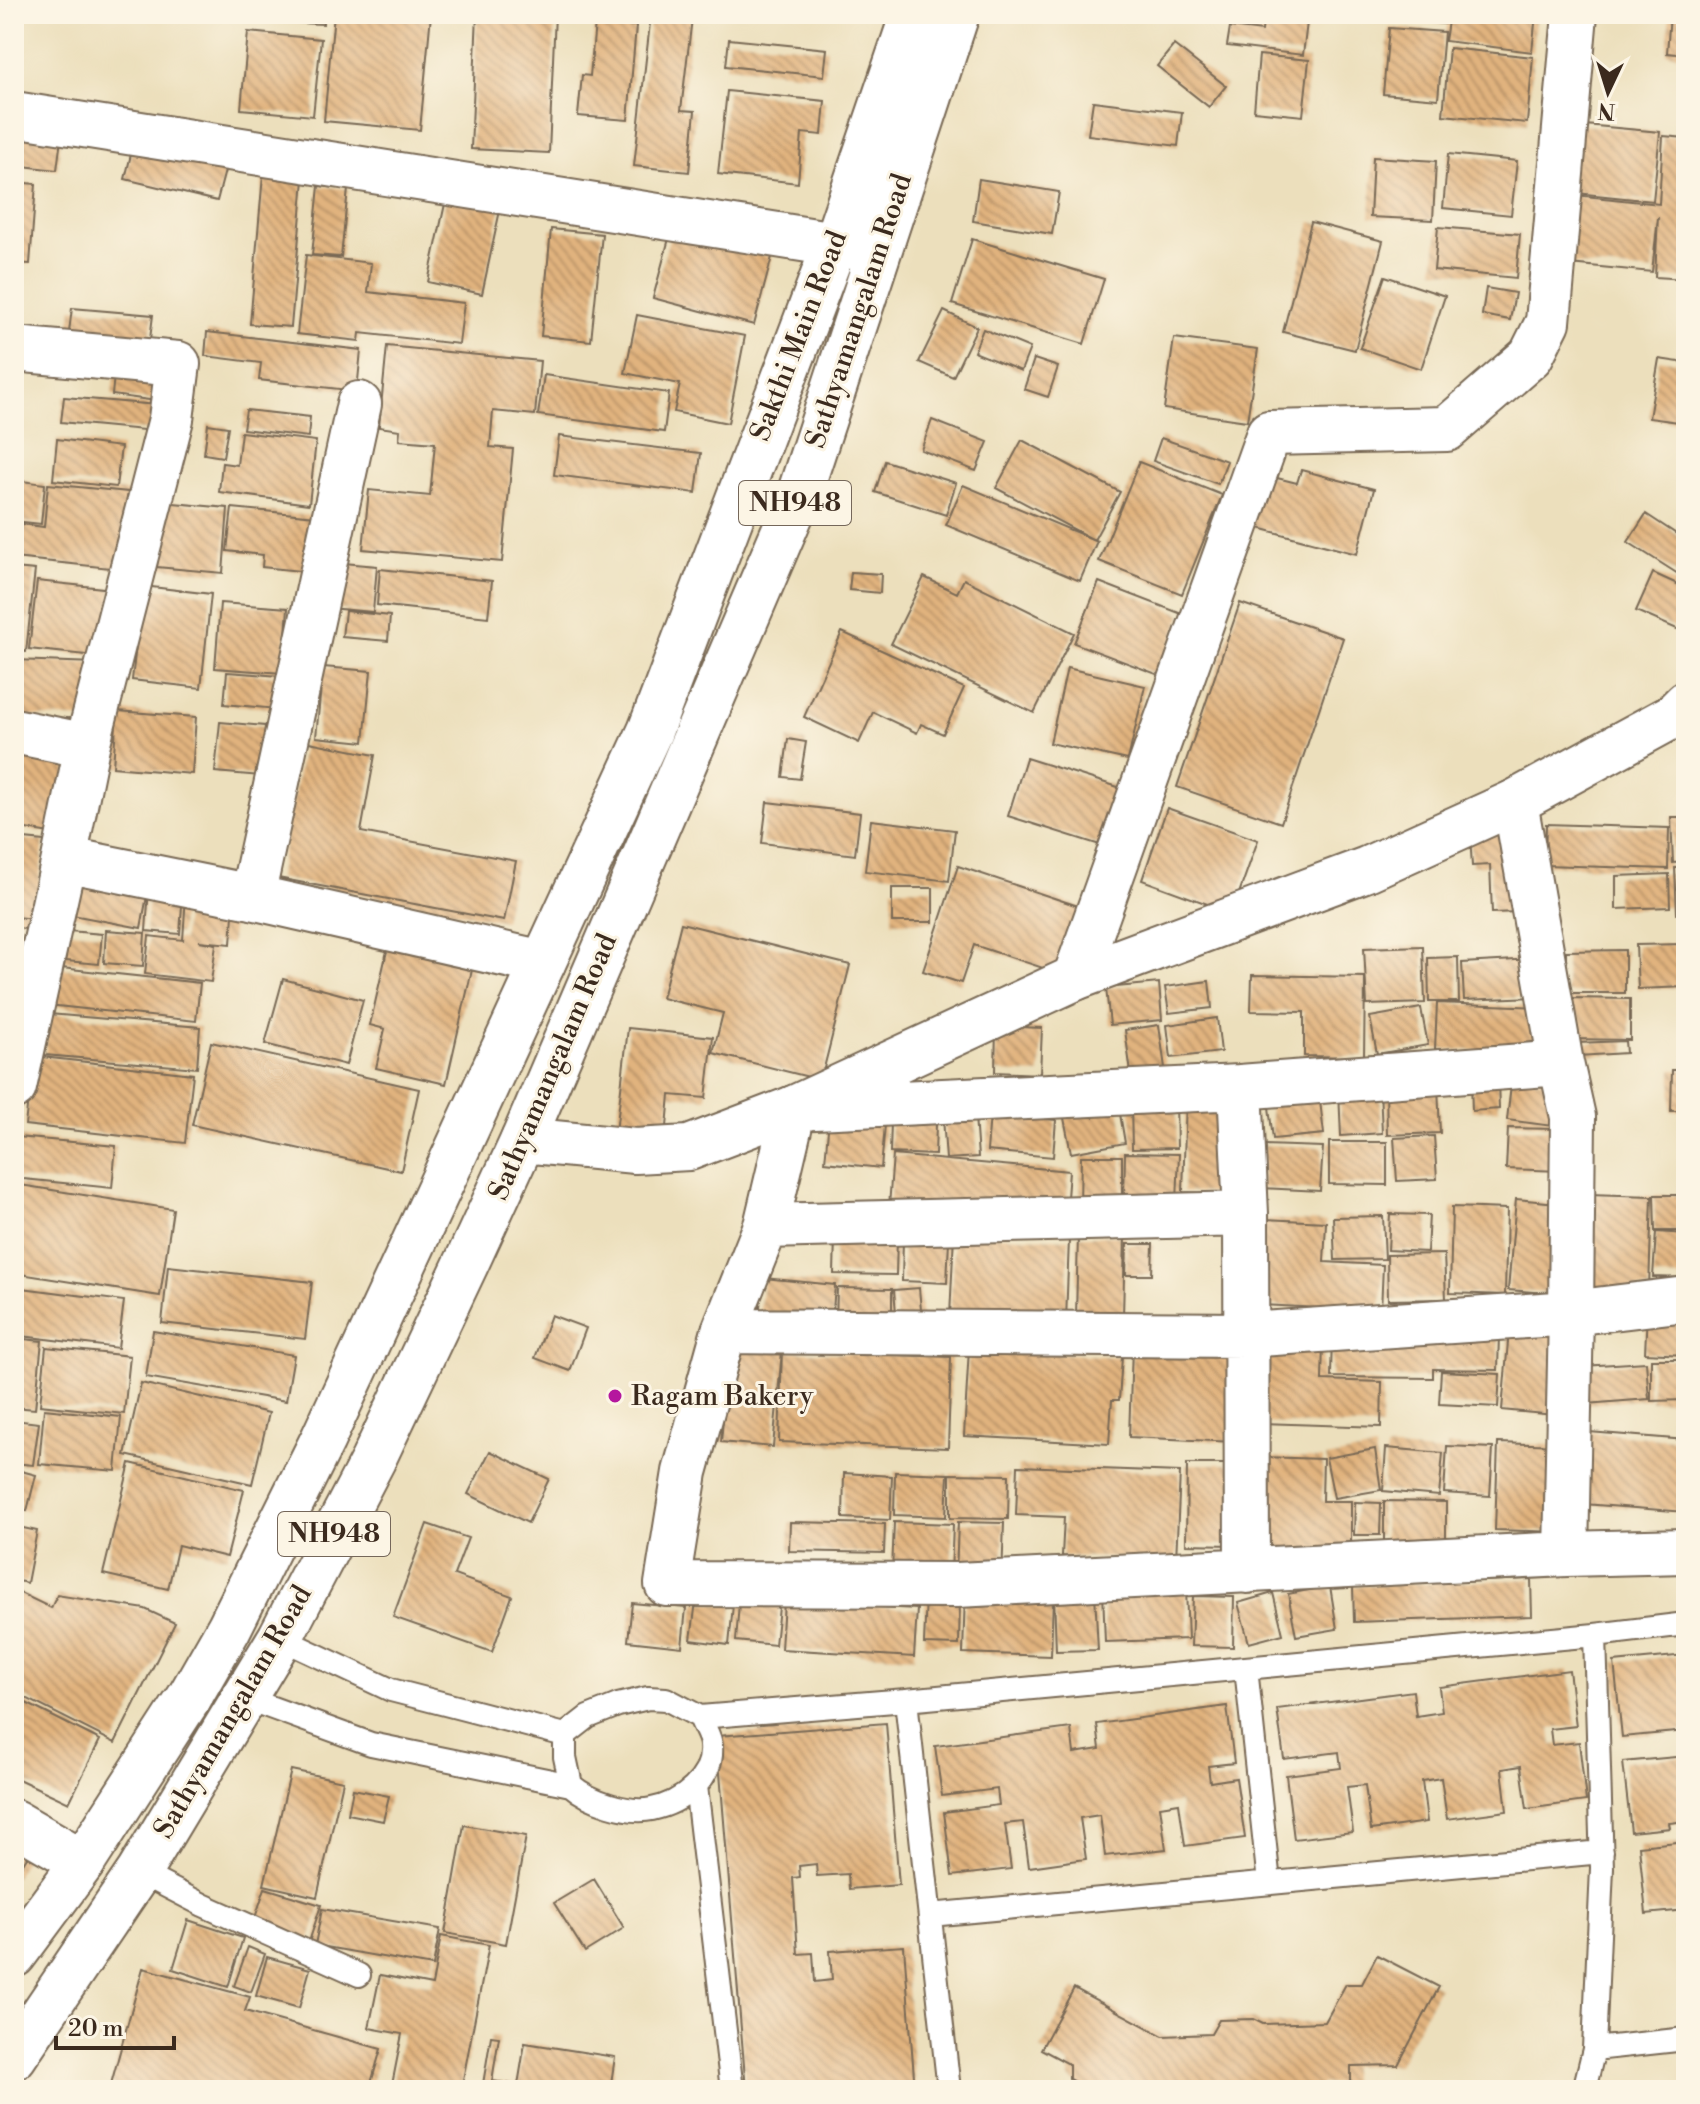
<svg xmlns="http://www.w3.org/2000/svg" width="1700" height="2104" font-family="'Libre Bodoni',serif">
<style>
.building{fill:url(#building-back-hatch)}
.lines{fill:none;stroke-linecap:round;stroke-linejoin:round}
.service-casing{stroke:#796955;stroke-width:26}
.minor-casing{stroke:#796955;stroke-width:48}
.tertiary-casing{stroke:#796955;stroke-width:48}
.trunk-casing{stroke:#796955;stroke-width:48}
.service{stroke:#fff;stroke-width:22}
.minor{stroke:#fff;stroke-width:44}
.tertiary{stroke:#fff;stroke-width:44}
.trunk{stroke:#fff;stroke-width:44}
.poi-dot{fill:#b5179e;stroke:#fcf5e5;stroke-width:3}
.labels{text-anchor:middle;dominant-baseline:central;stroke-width:6;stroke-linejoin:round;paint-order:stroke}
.shield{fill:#fcf5e5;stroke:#75675a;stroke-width:2}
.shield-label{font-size:26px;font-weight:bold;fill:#3b2a1e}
.street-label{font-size:28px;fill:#3b2a1e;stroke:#fcf5e5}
.poi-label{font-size:28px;fill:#3b2a1e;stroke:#fcf5e5;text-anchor:start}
</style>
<defs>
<pattern id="building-back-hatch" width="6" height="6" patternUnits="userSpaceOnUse" patternTransform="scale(2)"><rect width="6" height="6" fill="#e1b37e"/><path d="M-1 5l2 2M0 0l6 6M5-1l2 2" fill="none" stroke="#b89267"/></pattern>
</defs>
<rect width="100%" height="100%" fill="#fcf5e5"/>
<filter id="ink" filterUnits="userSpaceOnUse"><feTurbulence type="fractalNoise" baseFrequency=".0125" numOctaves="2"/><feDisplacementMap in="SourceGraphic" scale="16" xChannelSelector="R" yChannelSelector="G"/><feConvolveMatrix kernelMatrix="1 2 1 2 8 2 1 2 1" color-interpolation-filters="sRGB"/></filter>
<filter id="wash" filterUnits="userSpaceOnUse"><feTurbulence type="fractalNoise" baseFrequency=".006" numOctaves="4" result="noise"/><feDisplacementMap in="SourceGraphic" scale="32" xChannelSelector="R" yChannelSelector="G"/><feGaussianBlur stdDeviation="1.8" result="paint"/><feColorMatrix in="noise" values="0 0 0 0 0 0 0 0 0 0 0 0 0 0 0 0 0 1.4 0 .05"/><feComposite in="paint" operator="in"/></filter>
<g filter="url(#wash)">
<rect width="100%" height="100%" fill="#ecdfbc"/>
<g id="blocks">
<path class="building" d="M245,14h78v10l-78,-3z
M334,14h97l-11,116 -96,-9z
M477,14h78l-6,139 -78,-4z
M651,14l41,4 -11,92 14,1 -6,61 -55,-6z
M1264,14h44l-5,41 -76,-9 3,-19 32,4z
M1383,14h62l-1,10 -61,-6z
M1449,14h87l-4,38 -87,-11z
M1670,14h16v41l-19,-2z
M595,23l41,3 -8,94 -50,-4 4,-41 8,1z
M1389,28l55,4 -6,67 -55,-5z
M248,32l73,7 -8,77 -72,-7z
M729,39l98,10 -3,27 -98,-10z
M1174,45l52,41 -17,21 -52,-41z
M1449,48l84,9 -6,66 -84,-8z
M1259,55l50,5 -6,56 -49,-5z
M727,91l98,10 -3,34 -20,-2 -4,50 -80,-9z
M1093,101l89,11 -4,34 -90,-11z
M1574,124l86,8 -7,69 -86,-9z
M14,125l48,6 -5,39 -43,-5z
M1663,136l23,2v141l-31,-2 3,-60 -6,55 -93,-9 7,-69 93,10z
M135,138l93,21 -11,42 -92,-22z
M1448,154l69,7 -6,54 -68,-7z
M1373,157l63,4 -3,59 -63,-3z
M263,175l41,4 -13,148 -41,-3z
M979,179l80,13 -7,42 -79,-13z
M14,182l22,2 -6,80 -16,-1z
M319,186l29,3 -7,68 -29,-2z
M448,190l54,11 -20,93 -54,-12z
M1311,222l72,19 -28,109 -72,-18z
M1438,227l82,7 -4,44 -82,-8z
M551,229l51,5 -11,107 -50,-5z
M671,231l101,26 -18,68 -101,-27z
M972,239l132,40 -20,65 -132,-40z
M306,255l65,8 -3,29 96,11 -5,41 -99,-11 -1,8 -62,-7z
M14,269l9,1 -4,46 -5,-1z
M1385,276l60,20 -24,73 -61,-21z
M1486,288l29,5 -5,27 -28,-5z
M72,308l81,7 -3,24 -81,-7z
M944,311l33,16 -24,50 -34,-15z
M637,315l108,21 -17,87 -54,-11 6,-28 -55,-11z
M983,329l47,19 -9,23 -47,-19z
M207,332l154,18 -4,41 -98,-11 2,-17 -56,-7z
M1174,338l84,11 -11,72 -83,-12z
M387,346l153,15 -5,54 -42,-4 -3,36 23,2 -11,113 -139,-13 6,-59 61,6 5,-53 -36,-3 1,-10 -21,-3z
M1034,359l24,8 -10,30 -24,-8z
M1659,359l27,4v60l-37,-5z
M114,375l45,6 -2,20 -45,-6z
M544,375l125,18 -5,39 -126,-17z
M64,397l93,8 -3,26 -93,-9z
M246,410l64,7 -2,20 -65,-8z
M932,420l56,22 -12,29 -55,-21z
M208,424l20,3 -5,30 -19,-3z
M241,432l75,9 -7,63 -90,-12 3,-29 15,2z
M559,436l142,17 -5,40 -142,-18z
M1161,438l66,23 -9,23 -65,-23z
M57,439l64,8 -5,40 -63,-7z
M1022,440l98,52 -26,48 -98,-52z
M885,461l71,22 -10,32 -71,-23z
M1139,462l83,33 -40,99 -83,-33z
M1301,470l73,19 -17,65 -106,-28 14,-51 32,8z
M14,480l31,4 -4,40 -27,-3z
M48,484l80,8 -8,77 -106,-11v-35l30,4z
M963,485l134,56 -17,40 -134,-56z
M162,502l66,6 -5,65 -66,-6z
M232,508l84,8 -6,56 -48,-5 1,-12 -36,-4z
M1646,514l35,23 5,-9v51l-58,-37z
M332,562l45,4 -4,46 -45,-4z
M14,568l21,2 -9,82 -12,-1z
M380,569l112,12 -4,36 -111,-12z
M851,572l30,2 -1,19 -31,-3z
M1653,573l33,15v45l-50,-22z
M924,577l33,16 7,-14 110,54 -40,80 -143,-69z
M37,581l75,8 -7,68 -76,-8z
M1099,582l83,32 -23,61 -85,-32z
M143,586l68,8 -10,94 -69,-8z
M220,603l68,5 -5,65 -68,-5z
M1240,603l103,35 -62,185 -104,-36z
M345,611l45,5 -2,25 -46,-4z
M842,632l122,56 -21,46 -22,-10 -4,9 -44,-21 -14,31 -55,-26z
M14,660l81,3 -2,56 -79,-3z
M323,667l48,4 -7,71 -48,-5z
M1067,668l78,18 -17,74 -78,-17z
M227,672l53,4 -3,33 -53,-5z
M117,711l79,6 -4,57 -79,-7z
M220,722l45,4 -4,50 -46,-4z
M788,739l18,3 -6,37 -17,-2z
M304,741l71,14 -14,77 155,29 -12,60 -226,-43z
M14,744l56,10 -14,80 -42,-7z
M1026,758l111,35 -18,58 -111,-35z
M767,802l93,11 -5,42 -93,-12z
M1167,808l91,32 -26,73 -90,-33z
M1671,817h15v45l-13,1z
M871,820l84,10 -6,51 -84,-10z
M1546,824l123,4 -1,41 -123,-4z
M1516,834l3,78 -27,1 -2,-48 -18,1 -2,-30z
M14,838l30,3 -9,78 -21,-2z
M958,866l126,42 -23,66 -87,-29 -13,38 -38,-12z
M1686,867v46l-9,1 -2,-46z
M76,871l73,14 -8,43 -74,-14z
M1669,874l1,33 -54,2v-33z
M149,888l34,3 -3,43 -34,-3z
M892,888h41v34h-41z
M186,895l48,5 -3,44 -32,-3 17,3 -5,38 -66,-8 4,-38 34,4z
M681,923l169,42 -29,115 -108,-27 10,-40 -61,-15z
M14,928l16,1 -16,95z
M58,930l44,4 -3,30 -44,-4z
M106,930l39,3 -2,33 -39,-3z
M389,942l85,19 -28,123 -70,-16 9,-39 -15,-4z
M1684,944l1,43 -47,2 -2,-44z
M1423,946l2,57 -58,2 -3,-57z
M1625,950v43h-59v-42z
M1458,957l1,45h-30l-1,-44z
M1534,959l2,38 -72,3 -2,-37z
M52,967l148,16 -4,38 -148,-16z
M1252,975l113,2 -1,80 -60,-1v-44l-53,-1z
M283,979l80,21 -17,65 -81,-21z
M1209,981l3,27 -43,5 -4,-26z
M1159,983l3,37 -52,5 -4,-37z
M1570,998l60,1v41l-61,-1z
M1437,1003l107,4 -2,46 -107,-4z
M1421,1008l7,37 -51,9 -7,-37z
M49,1014l151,13 -3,41 -152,-13z
M1217,1018l4,34 -50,6 -4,-33z
M1159,1025l6,43 -34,5 -6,-43z
M996,1026l46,2 -2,46 -45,-2z
M628,1028l85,9 -7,61 -36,-3 -4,42 -50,-5z
M1625,1041l1,12 -48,3 -1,-13z
M211,1042l208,47 -18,82 -209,-46z
M33,1056l160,18 -8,69 -160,-18z
M1672,1070h14v41h-15z
M1512,1076l46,6 -6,44 -45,-6z
M1471,1081h27l1,28 -27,2z
M1438,1085l2,48 -53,2 -1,-48z
M1380,1089l2,44 -41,3 -2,-44z
M1319,1093l5,41 -51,5 -5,-40z
M1186,1099l50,1 -3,94 -50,-2z
M1176,1101l1,47 -45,1 -1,-46z
M1119,1108l6,35 -54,10 -7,-35z
M990,1114l66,6 -3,37 -66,-6z
M975,1116l3,41 -32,2 -3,-41z
M829,1119l56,6 -4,43 -56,-6z
M891,1122l45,2 -1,31 -45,-2z
M1508,1128l54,1 -2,42 -54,-2z
M1434,1136l3,43 -40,2 -3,-43z
M17,1137l99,9 -4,42 -98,-10z
M1329,1142h58v43l-58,-1z
M1264,1145l59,2 -3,44 -58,-3z
M1125,1153l54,1 -2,48 -53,-1z
M893,1155l176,16 -3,40 -177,-5z
M1081,1156h41v49l-42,-1z
M14,1184l159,25 -13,87 -146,-23z
M1588,1194l64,2 -3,93 -64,-2z
M1654,1195h32v36h-31z
M1516,1199l51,5 -8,90 -51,-4z
M1452,1207l55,2 -2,86 -55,-2z
M1390,1214l39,1 -2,37 -39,-2z
M1383,1216l2,43 -50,1 -2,-43z
M1264,1219l62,3 -2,40 59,3 -2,46 -122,-6z
M1656,1232l30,2v44l-33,-1z
M954,1234l115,5 -3,82 -116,-5z
M835,1236l62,1 -1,38 -62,-1z
M1078,1236h47l-2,81 -47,-1z
M903,1238l46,2 -2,43 -45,-2z
M1127,1244h26l-1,31h-26z
M1444,1254l2,45 -58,1 -1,-45z
M168,1266l144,16 -7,57 -143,-16z
M763,1278l72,7 -3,39 -73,-7z
M14,1287l110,14 -6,47 -104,-13z
M837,1288l55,1v36l-56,-1z
M919,1288l3,33 -25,3 -3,-34z
M1647,1312l39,2v41l-41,-2z
M551,1315l35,13 -16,43 -35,-13z
M1510,1319l52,5 -8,91 -52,-5z
M153,1331l141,24 -8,46 -140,-24z
M1332,1332l167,2 -1,36 -65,-1v9l-102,-1z
M14,1338l28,3 -7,68 -21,-2z
M1263,1340l60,2 -1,38 60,2 -1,45 -120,-4z
M730,1346l52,5 -9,96 -52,-5z
M46,1347l84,9 -6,58 -84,-9z
M1132,1347l108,5 -5,90 -106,-5z
M969,1348l153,9 -3,43h-7l-3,44 -145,-8z
M782,1351l169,6 -3,91 -169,-6z
M1651,1359h35v41l-35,1z
M1646,1362l3,37 -63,5 -3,-38z
M1441,1371l59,3 -2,33 -59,-3z
M141,1383l128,30 -17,71 -127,-29z
M44,1409l77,8 -5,54 -77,-7z
M14,1420l25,3 -6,42 -19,-2z
M1589,1432l97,8v72l-102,-8z
M1498,1443l64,2 -2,87 -65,-2z
M1447,1446l46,2 -3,48 -46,-3z
M1386,1448l57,5 -4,43 -56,-5z
M1375,1449l6,41 -47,8 -8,-40z
M490,1451l59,28 -21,44 -60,-29z
M1262,1457l61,2 -1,42h29v49l-91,-1z
M130,1463l114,27 -17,67 -49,-12 -10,44 -65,-15z
M1187,1464h47l-1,81 -47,-1z
M1018,1466l162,6 -4,88 -114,-4 2,-39 -48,-2z
M14,1469l22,6 -9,36 -13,-3z
M895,1472l53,2 -2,43 -52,-2z
M844,1473l48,3 -2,44 -47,-2z
M950,1474l59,1 -1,44 -58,-1z
M1384,1501l62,1v44h-62z
M1355,1502l26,1 -1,32h-26z
M790,1522l95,2 -1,29 -95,-2z
M894,1522l59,2 -2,51 -59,-2z
M958,1522l46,1 -2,55 -46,-2z
M427,1524l41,14 -14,37 58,21 -20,56 -99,-35z
M14,1526l23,5 -10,52 -13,-3z
M1531,1579l1,37 -178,6 -1,-36z
M1330,1586l7,43 -41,7 -8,-42z
M1186,1589l2,50 -83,3 -2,-50z
M14,1590l37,18 6,-13 88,14 30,14 -60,120 -101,-51z
M1095,1593l3,57 -42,1 -2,-57z
M1273,1593l10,41 -34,9 -11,-40z
M965,1594l88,3 -2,59 -88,-3z
M926,1596l34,1 -1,48 -35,-1z
M1193,1596l41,1 -1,50 -42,-1z
M696,1601l37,4 -4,40 -38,-5z
M784,1602l133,7 -3,48 -133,-8z
M632,1603l54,5 -4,39 -54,-6z
M739,1603l40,4 -4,38 -39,-4z
M1686,1655v76l-64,6 -8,-75z
M1569,1670l7,56 -26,3 2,16 27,-3 7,59 -59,8 -6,-43 -19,3 5,42 -60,8 -6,-41 -19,3 5,41 -56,8 -6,-45 -18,2 6,45 -59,7 -8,-64 55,-7 -2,-16 -55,7 -7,-50 136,-18 3,25 26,-4 -3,-25z
M14,1697l86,43 -31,63 -55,-26z
M1227,1706l7,57 -26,3 2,16 26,-4 9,60 -60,8 -6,-43 -19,3 6,43 -61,7 -5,-41 -20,3 6,41 -57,8 -6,-45 -18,2 6,45 -59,7 -8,-64 55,-7 -2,-16 -55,7 -7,-50 136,-18 3,25 26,-4 -3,-25z
M886,1723l13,162 -50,4 -1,-15 -31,2 -1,-12 -17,2 1,11 -7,1 5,76 15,-1 2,29 17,-2 -2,-29 74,-5 11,144h-169l-29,-354z
M1686,1756v65l-17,2 1,5 -39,4 -8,-70z
M291,1770l52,11 -26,116 -53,-12z
M353,1789l36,7 -6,25 -35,-7z
M464,1825l62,11 -20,108 -61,-11z
M14,1829l22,13 -22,36z
M1686,1841v69l-40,4 -7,-68z
M594,1879l30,49 -39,24 -31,-49z
M265,1888l56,17 -13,40 -56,-18z
M322,1909l118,20 -7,37 -118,-21z
M188,1920l55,18 -15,49 -55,-18z
M441,1936l48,9 -28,145h-70l11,-56 -33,-6 11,-53 52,10z
M248,1947l17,7 -14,38 -17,-6z
M1377,1955l62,32 -41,78 -47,1v17l-31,1 1,6h-232l-20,-11v-15l-28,-15 33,-61 89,48 48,-2 8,-14 34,-1 10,5 62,-2 21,-38h16z
M267,1957l43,12 -11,39 -43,-12z
M143,1968l107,29 -5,14 136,38 -12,41h-237l-21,-6z
M491,2036l8,1 -7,44 26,4 7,-42 90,14 -5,33h-128z"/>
</g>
</g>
<g filter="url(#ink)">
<use href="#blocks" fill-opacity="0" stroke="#796955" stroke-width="2"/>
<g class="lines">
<g class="service-casing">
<path id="service" d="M1595,1635l91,-11
M280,1638l111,52 174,45 23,-18 30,-12 30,-7 18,1 34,18 206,-17 689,-65 7,233 -8,181 -10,41
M1246,1668l23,215
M245,1698l126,46 200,41c18,16 57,29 81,24 29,-6 62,-30 59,-63 0,-9 -8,-20 -11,-29
M906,1700l43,390
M565,1735v22l6,28
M696,1786l36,304
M139,1872l64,33 156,70
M930,1915l672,-63
M1594,2049l92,-10"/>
</g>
<g class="minor-casing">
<path id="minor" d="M14,114l858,136
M14,349l164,15 -7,55 -84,327
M14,731l73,15 -23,113 188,38 291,66
M1515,802l46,261 12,54 -2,196 115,-14
M252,897l107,-493
M1075,978l194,-545 178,-4 84,-73 17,-34 27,-308
M14,1087l50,-228
M1240,1087l-446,21 -28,118 -42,105 -39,141 -18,112 290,1 609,-31 120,-3
M766,1226l480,-12
M724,1331l522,4 325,-22 -5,241
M1247,1571l-1,-357 -6,-127 321,-24
M14,1822l69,40"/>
</g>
<g class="tertiary-casing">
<path id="tertiary" d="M523,1140l112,11 54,-3 105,-40 281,-130 292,-109 148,-67 158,-86 13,-13"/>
</g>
<g class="trunk-casing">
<path id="trunk" d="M14,1955l69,-93 106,-164 40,-70 94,-189 126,-272 201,-436 185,-487 78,-230
M14,2057l125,-185 141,-234 93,-178 93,-196 57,-124 275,-642 159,-484"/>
</g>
<use href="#service" class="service"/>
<use href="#minor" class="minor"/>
<use href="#tertiary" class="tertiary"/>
<use href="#trunk" class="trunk"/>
</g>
</g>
<circle class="poi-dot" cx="615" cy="1396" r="8"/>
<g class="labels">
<g class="shield">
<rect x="739" y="481" width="112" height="44" rx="6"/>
<rect x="278" y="1512" width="112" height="44" rx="6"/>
</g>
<g class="shield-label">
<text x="795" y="503">NH948</text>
<text x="334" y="1534">NH948</text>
</g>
<g class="street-label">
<text transform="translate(859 311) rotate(-72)">Sathyamangalam Road</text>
<text transform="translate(799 336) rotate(-69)">Sakthi Main Road</text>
<text transform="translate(553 1067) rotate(-67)">Sathyamangalam Road</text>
<text transform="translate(233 1712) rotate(-60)">Sathyamangalam Road</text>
</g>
<g class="poi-label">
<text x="631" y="1396">Ragam Bakery</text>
</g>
</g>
<rect width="1700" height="2104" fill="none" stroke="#fcf5e5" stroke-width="48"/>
<g transform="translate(1608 92) rotate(184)" stroke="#fcf5e5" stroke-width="6" paint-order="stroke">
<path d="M0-6L14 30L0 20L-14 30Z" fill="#3b2a1e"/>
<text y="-12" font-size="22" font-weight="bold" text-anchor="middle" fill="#3b2a1e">N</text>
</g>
<path d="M56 2036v12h118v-12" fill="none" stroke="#3b2a1e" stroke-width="4"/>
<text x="68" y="2036" font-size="24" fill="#3b2a1e" stroke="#fcf5e5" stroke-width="6" paint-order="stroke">20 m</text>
</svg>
